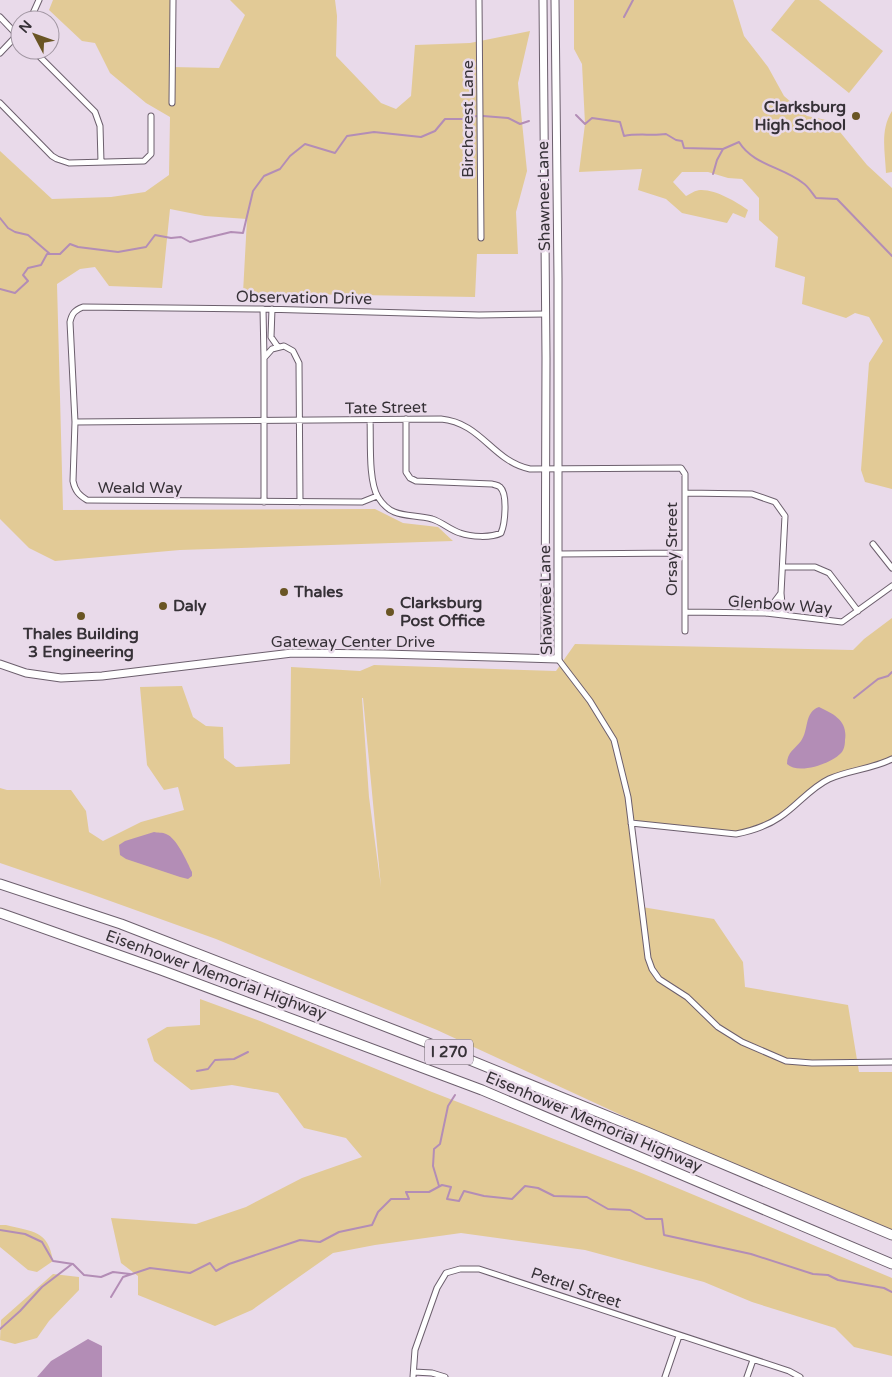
<svg xmlns="http://www.w3.org/2000/svg" width="892" height="1377" font-family="'Varela Round',sans-serif">
<style>
.green{fill:#e2ca96;fill-rule:evenodd}
.water{fill:#b38db6}
.lines{fill:none;stroke-linecap:round;stroke-linejoin:round}
.stream{stroke:#b38db6;stroke-width:2}
.street-casing{stroke:#6c5f6d;stroke-width:7}
.secondary-casing{stroke:#6c5f6d;stroke-width:9}
.highway-casing{stroke:#6c5f6d;stroke-width:11}
.street{stroke:#fff;stroke-width:5}
.secondary{stroke:#fff;stroke-width:7}
.highway{stroke:#fff;stroke-width:9}
.poi-dot{fill:#6a5524;stroke:#e9daea;stroke-width:2}
.labels{text-anchor:middle;dominant-baseline:central;stroke-width:5;stroke-linejoin:round;paint-order:stroke}
.shield{fill:#e9daea;stroke:#6c646d;stroke-width:1}
.shield-label{font-size:15px;font-weight:bold;fill:#363137}
.poi-label{font-size:16px;font-weight:bold;fill:#363137;stroke:#e9daea;text-anchor:start}
.street-label{font-size:16px;fill:#363137;stroke:#e9daea}
</style>
<rect width="100%" height="100%" fill="#e9daea"/>
<path class="green" d="M53,0h121l-2,67 47,1 26,-53 -15,-15h105l2,16 -1,40 45,47 15,6 15,-13 4,-51 55,-2 60,-12 -12,52 9,88 -11,41 2,42h-41l-2,43 -232,-4 4,-74 -42,-3 -35,-7 -8,79 -53,-2 -14,-19 -15,2 -23,15 6,226 312,-1 28,14 35,4 15,14 -273,9 -125,11 -26,-13 -29,-29v-368l52,48 59,-2 34,-5 24,-17 1,-58 -24,-14 -36,-30 -15,-30 -13,-2 -33,-31z
M574,0h159l11,36 24,31 16,29 23,20 24,5 36,44 25,23v301l-27,-7 -4,-12 8,-107 14,-22 -14,-24 -14,-4 -9,5 -44,-14 3,-27 -30,-10 3,-30 -19,-17v-22l-17,-19 -14,-1 -20,-6h-26l-9,10 13,14c4,-2 10,-6 14,-6 15,-1 37,12 48,20l-3,8 -12,-5 -6,10 -45,-10 -16,-14 -28,-9 4,-21 -63,3 6,-48 -3,-60 -8,-15z
M795,0h24l64,51 -34,42 -78,-63z
M892,111v61l-6,1c-1,-22 -6,-43 6,-62z
M892,618v141l-61,19 -52,40 -43,16 -104,-11 10,84 72,12 29,43 2,25 103,18 11,67h33v168l-455,-210 -221,-91 -128,-46 -88,-30v-75l7,2h64l15,21 3,21 14,9 38,-19 43,-12 -6,-23 -14,3 -17,-25 -7,-78 42,-1 11,31 13,9 17,1 1,31 12,9 54,-3 1,-97 69,4 14,-6 182,6 19,-27 278,6 11,-11zM362,698h1l18,189 -12,-90z
M200,999l60,22 172,71 207,80 253,106v78l-38,-9 -19,-19 -83,-26 -48,-20 -119,-32 -124,-17 -86,12 -42,8 -81,57 -37,16 -77,-31v-19l-17,-13 -10,-45 85,6 50,-17 56,-29 60,-21 -16,-19 -42,-10 -26,-35 -46,-8 -41,5 -37,-29 -7,-22 20,-12 33,-2z
M6,1225c27,7 42,5 47,36l-16,11 -9,-2 -28,-23v-22z
M53,1274l26,3v13l-30,31 -12,17 -22,6 -15,-4 1,-20z"/>
<path class="water" d="M819,707c15,7 29,14 26,33 0,5 -1,11 -5,14 -10,10 -42,21 -53,10 0,-12 8,-15 14,-23 8,-11 3,-29 18,-34z
M154,832c3,1 9,0 12,2 11,4 21,28 26,38v4l-4,3 -8,-2 -54,-18 -6,-4 -1,-10 6,-4z
M88,1339l14,7v31h-65l14,-16z"/>
<g class="lines">
<path class="stream" d="M624,17l9,-17
M576,115l9,9 7,-6 28,4 4,14c14,-3 28,0 42,-2l10,6 6,1 2,7 39,1 16,-7c14,23 44,25 64,41 5,3 9,10 13,15l21,1 55,57
M483,116l25,2 12,6 9,-3
M713,174l4,-14 6,-11
M0,218l8,10 7,4 13,3 22,19
M0,289l15,4 13,-12 -5,-6 5,-7 13,-3 6,-11h13l10,-10 8,3 40,5 28,-5 9,-12 16,3 10,-1 9,5 41,-10 12,1 10,-42 11,-15 16,-7 10,-13 15,-12 30,9 12,-17 27,-4 47,5 14,-6 10,-12h19l13,-3
M854,698l24,-19 10,-3 4,-4
M197,1071l11,-2 7,-9 19,-1 14,-7
M439,1186l-6,-20 1,-17 6,-5 8,-38 7,-11
M0,1230l25,4 17,8 11,19 20,3 11,11 17,2 12,-5 17,2
M111,1297l12,-20 27,-9 40,5 20,-10 6,8 13,-7 71,-24 20,2 19,-10 33,-7 6,-13 13,-13h18l-3,-7h23l13,-7 9,2 -4,12 12,2 5,-10 20,5 28,3 13,-13 13,2 16,8 33,1 21,12 22,1 16,9h16l2,16 87,19 62,20 15,1 10,5 46,8 8,4
M0,1329l20,-18 22,-24 30,-23"/>
<g class="street-casing">
<path id="street" d="M479,0l2,238
M0,17l20,21
M30,20l9,-20
M33,50l62,62 5,14 1,36
M0,53l20,-21
M0,103l52,53 5,3 12,4 75,-2 7,-7v-38
M172,103l1,-103
M263,309l1,49
M272,309l-1,28 7,10
M370,420c1,19 -2,61 8,77 14,23 32,16 54,22 10,3 18,11 28,14 11,4 31,5 41,0 4,-9 7,-39 -1,-46 -2,-2 -5,-2 -8,-3l-76,-3 -6,-3 -4,-6v-53
M75,422l366,-3c41,4 51,42 89,50l151,-1 4,6v157
M685,493l67,1 23,8 10,14 -4,77
M377,496l-15,6 -275,-2c-8,-5 -12,-9 -14,-19l2,-59 -5,-100c2,-9 5,-12 13,-15l180,2 216,6 67,-1
M264,502v-144l8,-9 12,-3 9,5 6,12 1,139
M873,544l19,24
M558,554l127,-1
M783,567h32l14,6 29,38
M685,612l81,1 76,9 50,-36
M766,613l15,-20 2,22
M558,659l32,42 24,39 14,57 20,161 4,11 7,10 28,18 31,30 24,15 44,19 26,2 80,-1
M631,823l105,11c15,-3 31,-8 44,-17 17,-11 30,-29 49,-38 20,-9 43,-10 63,-20
M414,1372l18,1 13,4
M413,1377l2,-27 22,-62 9,-15 14,-4h19l310,102 11,6
M665,1377l14,-41
M747,1377l6,-17"/>
</g>
<g class="secondary-casing">
<path id="secondary" d="M543,0l3,358 -1,300
M0,664l26,9 35,5 41,-2 190,-23 92,1 174,5v-381l-3,-278"/>
</g>
<g class="highway-casing">
<path id="highway" d="M0,884l121,40 307,119 219,89 245,103
M0,913l161,57 321,120 410,174"/>
</g>
<use href="#street" class="street"/>
<use href="#secondary" class="secondary"/>
<use href="#highway" class="highway"/>
</g>
<g class="poi-dot">
<circle cx="856" cy="116" r="5"/>
<circle cx="284" cy="592" r="5"/>
<circle cx="163" cy="606" r="5"/>
<circle cx="390" cy="612" r="5"/>
<circle cx="81" cy="616" r="5"/>
</g>
<g class="labels">
<rect class="shield" x="425" y="1039.5" width="48" height="25" rx="4"/>
<g class="shield-label">
<text x="449" y="1052">I 270</text>
</g>
<g class="poi-label">
<text x="846" y="107" text-anchor="end">Clarksburg<tspan x="846" dy="18">High School</tspan></text>
<text x="294" y="592">Thales</text>
<text x="400" y="603">Clarksburg<tspan x="400" dy="18">Post Office</tspan></text>
<text x="173" y="606">Daly</text>
<text x="81" y="634" text-anchor="middle">Thales Building<tspan x="81" dy="18">3 Engineering</tspan></text>
</g>
<g class="street-label">
<text transform="translate(468 119) rotate(-90)">Birchcrest Lane</text>
<text transform="translate(544 196) rotate(-91)">Shawnee Lane</text>
<text transform="translate(304 298) rotate(1)">Observation Drive</text>
<text transform="translate(386 408) rotate(-1)">Tate Street</text>
<text x="140" y="488">Weald Way</text>
<text transform="translate(672 549) rotate(-90)">Orsay Street</text>
<text transform="translate(546 600) rotate(-91)">Shawnee Lane</text>
<text transform="translate(780 605) rotate(4)">Glenbow Way</text>
<text x="353" y="642">Gateway Center Drive</text>
<text transform="translate(216 975) rotate(20)">Eisenhower Memorial Highway</text>
<text transform="translate(594 1122) rotate(23)">Eisenhower Memorial Highway</text>
<text transform="translate(576 1288) rotate(19)">Petrel Street</text>
</g>
</g>
<g transform="translate(35 35) rotate(311)"><circle r="24" fill="#e9daea" stroke="#a196a2"/>
<path d="M0-4L9 19L0 12L-9 19Z" fill="#6a5524"/>
<text y="-8" font-size="14" font-weight="bold" text-anchor="middle" fill="#363137">N</text>
</g>
</svg>
